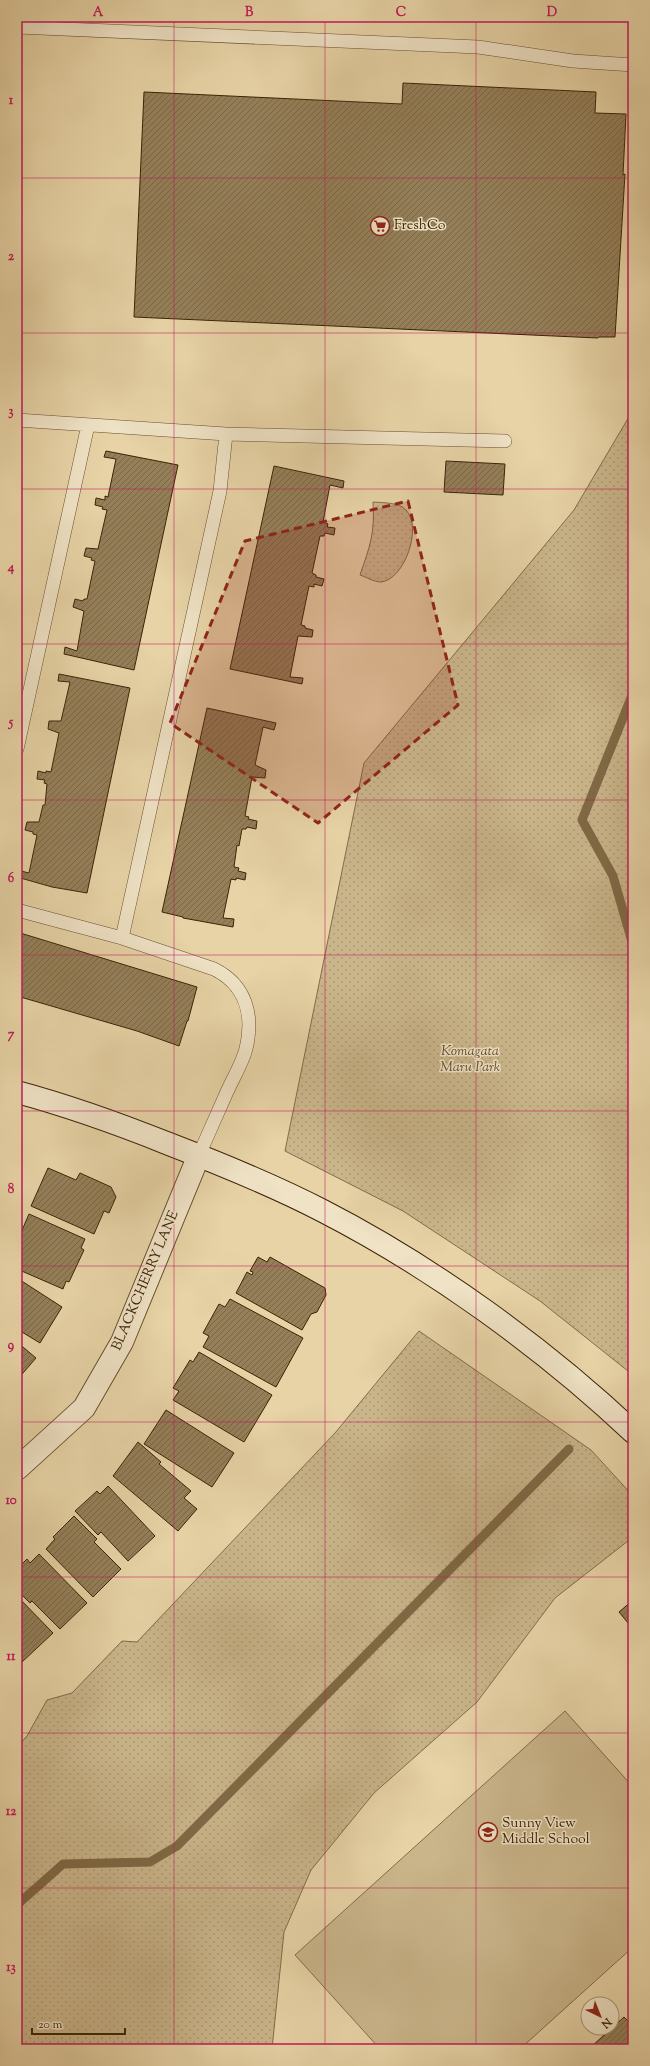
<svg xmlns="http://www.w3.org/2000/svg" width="650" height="2066" font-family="'Sorts Mill Goudy',serif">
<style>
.park{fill:url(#park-dots);stroke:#826c48}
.pitch{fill:#cab58b;stroke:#826c48}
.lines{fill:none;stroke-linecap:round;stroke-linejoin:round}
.stream{stroke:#7f6945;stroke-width:9}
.building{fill:url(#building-hatch);stroke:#3b2305}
.lane-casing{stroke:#664f2d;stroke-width:14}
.street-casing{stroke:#664f2d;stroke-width:24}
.secondary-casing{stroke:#3b2305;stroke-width:24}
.lane{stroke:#efe2c5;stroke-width:13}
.street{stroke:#efe2c5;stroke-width:22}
.secondary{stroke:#efe2c5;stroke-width:22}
.marked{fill:#8f2418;fill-opacity:0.2;stroke:#8f2418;stroke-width:3;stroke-dasharray:8 5;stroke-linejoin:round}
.grid{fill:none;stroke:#c2185b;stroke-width:1;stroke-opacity:0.55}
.labels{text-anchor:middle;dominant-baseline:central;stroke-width:3;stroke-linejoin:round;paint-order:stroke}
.poi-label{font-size:14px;fill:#3b2305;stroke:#efe2c5;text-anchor:start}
.park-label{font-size:14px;font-style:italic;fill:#5f4826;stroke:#efe2c5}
.street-label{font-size:14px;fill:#3b2305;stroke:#efe2c5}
.neatline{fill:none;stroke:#c2185b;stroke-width:1.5}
.grid-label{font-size:13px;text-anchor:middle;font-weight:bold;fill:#c2185b}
</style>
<defs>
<pattern id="park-dots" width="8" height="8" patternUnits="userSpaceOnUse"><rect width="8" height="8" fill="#cab58b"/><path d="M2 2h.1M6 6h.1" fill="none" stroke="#ae9b76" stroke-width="1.8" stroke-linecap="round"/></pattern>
<pattern id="building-hatch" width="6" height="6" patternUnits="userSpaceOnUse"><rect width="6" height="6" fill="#947f59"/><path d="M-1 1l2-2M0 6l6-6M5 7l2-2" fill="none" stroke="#7a6848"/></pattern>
</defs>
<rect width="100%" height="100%" fill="#e7d3a6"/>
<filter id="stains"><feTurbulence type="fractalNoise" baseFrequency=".005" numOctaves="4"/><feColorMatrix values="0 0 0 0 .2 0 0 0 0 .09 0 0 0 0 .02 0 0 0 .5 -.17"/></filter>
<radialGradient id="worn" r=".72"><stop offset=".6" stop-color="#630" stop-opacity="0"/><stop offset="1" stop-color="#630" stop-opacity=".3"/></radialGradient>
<path class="park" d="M633,410v965l-93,-74 -137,-90 -118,-60 79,-388 210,-253z
M373,502c10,1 26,0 33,8 17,18 -2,70 -25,72 -7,0 -15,-5 -21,-7 10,-29 15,-42 13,-73z
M419,1331l172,119 42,46v41l-78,61 -78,104 -103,91 -63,77 -27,62 -12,117h-255v-302l10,-11 20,-36 25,-7 50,-52 15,1 198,-209z"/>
<path class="pitch" d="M565,1711l68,76v160l-113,102h-140l-85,-94z"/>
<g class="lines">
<path class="stream" d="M633,693l-51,127 31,56 20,69
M17,1910l1,-6 45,-40 87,-2 27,-16 392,-397"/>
</g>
<path class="building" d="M403,83l193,9 -1,21 31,1 -3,61 2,-1 -10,163h-16l-1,1 -464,-21 10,-225 258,12z
M106,451l72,14 -44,205 -70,-16 1,-7 12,4 7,-40 -11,-4 2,-8 8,2 1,-2h3l8,-38 -4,-1 1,-2 -8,-2 2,-8 12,1 9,-39 -5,-1 1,-2 -8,-2 1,-7 9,2v-4l3,1 8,-38 -12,-2z
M446,461l59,3 -2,31 -59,-3z
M274,466l70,15 -1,7 -13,-3 -7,37 5,2 -1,3 8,1 -1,7 -9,-2 -1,3h-4l-8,37 4,2v2l8,2 -2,7 -8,-2v3l-5,-1 -8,39 4,1v2l8,2 -1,7 -14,-1 -8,41 13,1 -1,6 -72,-15z
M59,674l71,14 -43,205 -35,-6 -35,-10v-7l12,3 8,-38 -4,-1v-2l-8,-2 2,-8h12l4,-17h2l2,-21 -3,-1 1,-3 -8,-1 1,-8 8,2v-2l5,1 8,-39 -11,-4 1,-8h12l9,-39 -12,-1z
M207,708l69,15 -2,7 -11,-3 -8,38 11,5 -1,8 -13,-1 -7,39 4,1 -1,2 9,2 -1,8 -9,-2 -1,2h-4l-3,17 -2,-1 -3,22 5,1 -1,3 8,2 -1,7 -9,-2v2l-5,-1 -8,39 11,1 -1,8 -50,-9v-1l-21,-5z
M17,932l180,55 -9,34h-1l-8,25 -42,-15 -120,-35z
M48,1168l28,12 4,-7 31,14 5,10 -7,16 -5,-2 -10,23 -63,-28z
M29,1214l56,25 -4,9 3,2 -15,32 -3,-1 -3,8 -46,-20v-27z
M258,1257l9,5 3,-5 55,31 1,7 -9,17 -6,2 -9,16 -66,-37 11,-21 5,3 1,-3 -3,-1z
M17,1278l45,29 -22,36 -23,-14z
M230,1299l73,39 -27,49 -73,-40 6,-11 -6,-3 16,-29 6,3z
M17,1342l19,16 -19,22z
M199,1352l73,43 -28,47 -71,-42 6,-9 -6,-3 17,-28 3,2z
M166,1410l68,43 -22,34 -68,-43z
M138,1442l23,20 -2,2 32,27 -7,7 13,11 -19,22 -65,-55z
M108,1486l47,50 -27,25 -27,-29 -3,3 -23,-24 22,-20 3,3z
M74,1516l23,23 -3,3 27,27 -28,28 -47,-48 9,-10 -2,-2z
M39,1554l48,49 -27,26 -28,-28 -2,2 -13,-13v-21l10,-10 3,4z
M17,1596l36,37 -31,29 -5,-5z
M633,1600v29l-14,-17z
M624,2017l9,9v23h-39l-2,-3z"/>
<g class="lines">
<g class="lane-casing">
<path id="lane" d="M17,27l461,20 95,14 60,4
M17,420l209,14 279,7
M17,749l71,-324
M17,910l105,28 92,31c32,16 40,46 32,80 -4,15 -14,31 -20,45 -9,20 -18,41 -27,61
M122,938l98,-447 6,-57"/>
</g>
<g class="street-casing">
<path id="street" d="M17,1469l67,-61 38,-66 77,-187"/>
</g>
<g class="secondary-casing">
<path id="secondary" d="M17,1092c52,14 102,32 152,52 52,20 104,41 154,67 109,56 221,137 310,221"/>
</g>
<use href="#lane" class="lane"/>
<use href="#street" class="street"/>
<use href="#secondary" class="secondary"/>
</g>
<path class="marked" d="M408,501l50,204 -140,118 -148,-100 75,-182z"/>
<path class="grid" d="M174,17v2032M325,17v2032M476,17v2032M17,178h616M17,333h616M17,489h616M17,644h616M17,800h616M17,955h616M17,1111h616M17,1266h616M17,1422h616M17,1577h616M17,1733h616M17,1888h616"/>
<defs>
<g id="supermarket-ring" transform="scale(1)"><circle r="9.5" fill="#efe2c5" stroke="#8f2418" stroke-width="1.5"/><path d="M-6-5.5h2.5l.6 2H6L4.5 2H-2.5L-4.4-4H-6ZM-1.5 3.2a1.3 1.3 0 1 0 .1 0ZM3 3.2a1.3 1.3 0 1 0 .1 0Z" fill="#8f2418"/></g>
<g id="school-ring" transform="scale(1)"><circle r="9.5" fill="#efe2c5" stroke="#8f2418" stroke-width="1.5"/><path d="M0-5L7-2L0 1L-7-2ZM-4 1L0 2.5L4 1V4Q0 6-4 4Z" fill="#8f2418"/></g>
</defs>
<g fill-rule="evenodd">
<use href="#supermarket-ring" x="380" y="226"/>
<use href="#school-ring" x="488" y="1832"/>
</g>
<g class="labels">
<g class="poi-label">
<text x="394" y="226">FreshCo</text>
<text x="502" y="1824">Sunny View<tspan x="502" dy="16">Middle School</tspan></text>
</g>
<g class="park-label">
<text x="470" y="1052">Komagata<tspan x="470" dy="16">Maru Park</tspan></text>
</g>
<g class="street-label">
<text transform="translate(146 1281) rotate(-67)">BLACKCHERRY LANE</text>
</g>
</g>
<rect width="650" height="2066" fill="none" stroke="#e7d3a6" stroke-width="44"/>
<g transform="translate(600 2016) rotate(137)"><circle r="19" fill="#efe2c5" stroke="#a79678"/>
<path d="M0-3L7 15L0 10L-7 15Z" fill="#8f2418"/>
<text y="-6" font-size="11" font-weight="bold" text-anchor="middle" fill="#3b2305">N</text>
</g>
<path d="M32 2028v6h93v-6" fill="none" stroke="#3b2305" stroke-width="2"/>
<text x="38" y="2028" font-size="12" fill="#3b2305" stroke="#efe2c5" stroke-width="3" paint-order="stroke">20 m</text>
<rect x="22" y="22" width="606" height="2022" class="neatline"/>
<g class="grid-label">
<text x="98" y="16">A</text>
<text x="249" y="16">B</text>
<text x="401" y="16">C</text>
<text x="552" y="16">D</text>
<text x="11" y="104">1</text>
<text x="11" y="260">2</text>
<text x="11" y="415">3</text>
<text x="11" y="571">4</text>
<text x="11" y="726">5</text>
<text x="11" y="882">6</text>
<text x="11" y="1038">7</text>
<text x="11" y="1193">8</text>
<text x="11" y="1349">9</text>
<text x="11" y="1504">10</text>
<text x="11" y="1660">11</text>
<text x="11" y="1815">12</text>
<text x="11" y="1971">13</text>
</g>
<rect width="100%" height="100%" filter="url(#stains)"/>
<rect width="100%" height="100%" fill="url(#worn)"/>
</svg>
